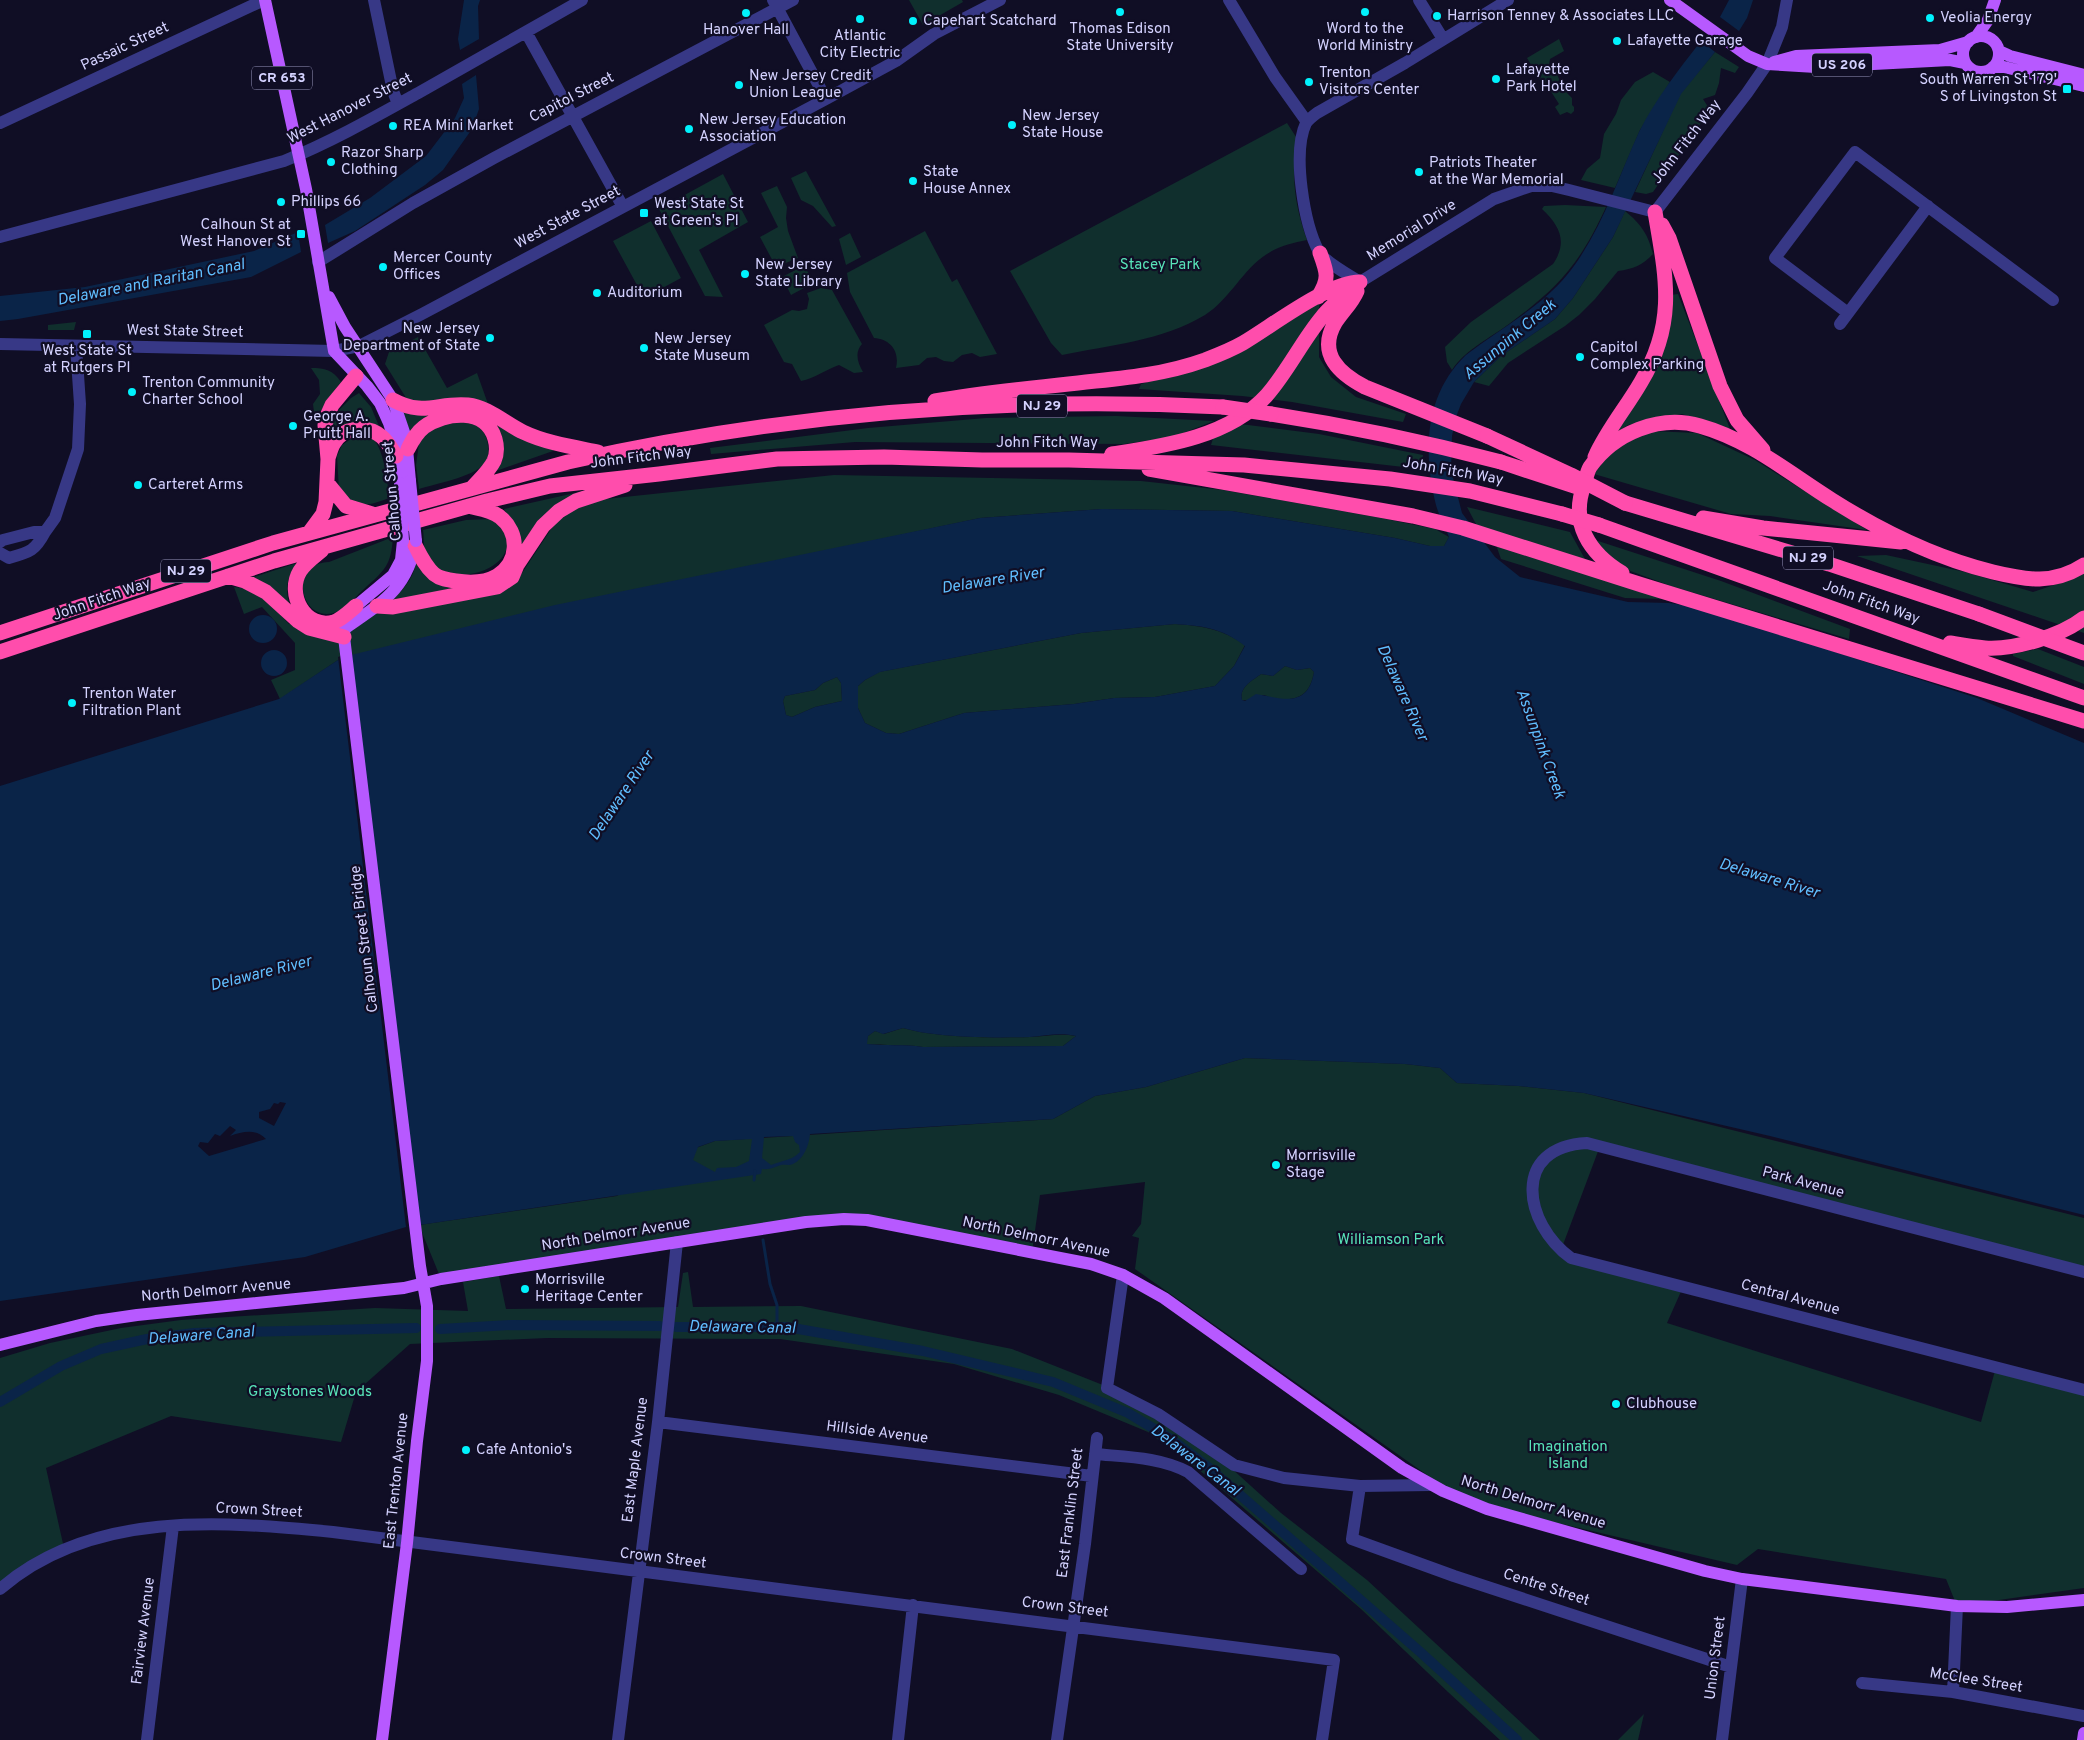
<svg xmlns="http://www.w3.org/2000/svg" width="2084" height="1740" font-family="Overpass,sans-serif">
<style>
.green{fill:#102f2d}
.water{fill:#0a2448;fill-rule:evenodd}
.pier{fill:#100e25}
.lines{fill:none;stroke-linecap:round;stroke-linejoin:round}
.stream{stroke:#0a2448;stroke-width:3}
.canal{stroke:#0a2448;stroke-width:10}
.minor{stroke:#373886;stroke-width:12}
.major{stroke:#b759ff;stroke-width:12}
.highway{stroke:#ff4dac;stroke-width:15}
.major-bridge{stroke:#b759ff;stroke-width:12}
.highway-bridge{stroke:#ff4dac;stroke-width:15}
.poi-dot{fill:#00f2fd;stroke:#100e25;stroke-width:2}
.labels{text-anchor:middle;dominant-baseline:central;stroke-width:4.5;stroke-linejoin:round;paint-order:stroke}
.shield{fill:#100e25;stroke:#9997be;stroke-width:1}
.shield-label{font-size:14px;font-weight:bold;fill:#d4d2ff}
.poi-label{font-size:15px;fill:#d4d2ff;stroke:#100e25;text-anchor:start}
.street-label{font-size:15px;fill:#d4d2ff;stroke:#100e25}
.park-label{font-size:15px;fill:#58e4b9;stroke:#100e25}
.water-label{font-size:16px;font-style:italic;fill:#60beff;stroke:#100e25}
</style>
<rect width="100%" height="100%" fill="#100e25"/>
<path class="green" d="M909,0h53l1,2 -40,23z
M1559,39l5,12 -14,8 -1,6 6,4 4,10 8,7v7l5,5v7l2,2v4l-3,3 -4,-2 -7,3 -5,-8 4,-3 -16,-25 -3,1 -13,-22z
M1715,52l24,15 -4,6 -14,-5 -2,15 -4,12 -12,4 7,11 -57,82 -7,2 -11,-2 45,-98z
M1653,72l17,10 -30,48 -25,58 -34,-8 6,-11 13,-11 4,-24 12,-20 5,-14 14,-18z
M1287,123l11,17c-8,35 -3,66 9,100 -14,3 -28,6 -40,14 -24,15 -37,45 -62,61 -43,26 -95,30 -143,40l-11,-12 -41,-72z
M806,171l30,55 -4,1 -19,-21 -12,-6 -10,-22z
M723,174l25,48 -49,28 24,47 -18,-1 -46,-87z
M777,186l10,21 -1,11 2,13 10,27 -22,9 -16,-30 18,-10 -17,-34z
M1565,205l41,2c-26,57 -48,81 -97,117 -19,14 -44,26 -57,46l-5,-8 -2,-15 26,-25 82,-58c15,-22 7,-38 -11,-55l2,-3z
M1625,211c16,13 23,23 28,43 -10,11 -20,15 -35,17l-23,28 -16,16 -14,11 -57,37 -19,23 -15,-4 27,-26 54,-37 18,-21 40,-61z
M651,221l30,57 -37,20 -31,-57z
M925,231l27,51 5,-3 40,75 -17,3 -8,-4 -10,2 -9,7 -9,-1 -8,-4 -9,1 -8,7 -23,3c4,-17 -6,-29 -22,-30l-24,-46 -3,-19z
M850,233l11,24 -15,8 -7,-26z
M803,266l9,11 5,4 -26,14 -9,-18z
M821,288l11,2 30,54c-8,9 -4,19 1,28l-9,1 -15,-8c-14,5 -24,13 -38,16l-9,-17 -8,-2 -20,-37 28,-15 7,1 8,-2 2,-10 -2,-6z
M1678,294l52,135 -48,-15 -54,11 -16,10 34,-56 25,-84z
M1319,302v55l12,20 25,20 50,17 -3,8 -111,-20 -50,-6 -103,-7 2,-5 60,-17z
M76,322l-2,8h-26v-5z
M418,337l29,51 30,-15 11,31 -80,-3 -23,-37 4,-12z
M311,368c14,0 22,2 30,14l-16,21 -3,7 -8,2 -1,-8 7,-10 -1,-14z
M359,393l12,14 10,24 -53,11 3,-24 20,-20z
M402,411l30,3 -22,17z
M1116,416l98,5 -41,16 -49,7 -269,-2 -144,12 -1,-6 158,-20 118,-10z
M468,420c11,6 19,12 20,26 1,6 0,14 -4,18 -11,13 -49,20 -65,25l-3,-24 3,-22 13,-16z
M492,423l61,26v2l-57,20z
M1240,424l79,10 104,21 -2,14 -210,-24 3,-10z
M1650,431l47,2 58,27 112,70 -97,-14 -39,-2 -137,-40 20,-26z
M355,436c6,0 15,-2 19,4 10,11 14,43 15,58 -24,9 -30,10 -50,-7l-2,-35 5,-11z
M834,475l307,6 82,9 158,28 54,11 14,8 -5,9h-14l-35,-8 -163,-27 -130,-2 -122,9 -165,35 -477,107 -58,39 -9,-19 24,-10v-27l-33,-36 -18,7 -10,-27c25,2 39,20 55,37l211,-33 22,-18 39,-59 35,-14z
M584,491l-16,8 -51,59 -2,-30 -11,-19z
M1467,507l103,25 16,29 -109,-35z
M493,519c50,43 -48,81 -67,34 -3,-6 -2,-16 -3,-23l43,-10z
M393,537c-2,29 -8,33 -29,52 -7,6 -14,16 -23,21 -39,21 -56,-47 -12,-48z
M1592,539l129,42 129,48 -1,10 -178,-53 -57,-21z
M1496,545l168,54 -39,-1 -124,-39z
M1886,555l79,17 68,20 33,-11 18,-13v65l-227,-77z
M416,561l40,26 -67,17c12,-13 25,-24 27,-43z
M297,563c-11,17 -12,25 -7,45l-39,-30z
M1175,624c28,2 47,5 70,21l-11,21 -19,20 -60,11 -41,1 -40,6 -110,9 -65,21 -13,-1 -21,-10 -7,-15v-22l7,-6 14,-8 202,-39z
M2038,649l46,18v17l-71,-28v-2z
M1285,666l12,4 13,-2 4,4c-4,23 -15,29 -39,27 -4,0 -7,-3 -11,-4 -8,-1 -15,7 -22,5 -3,-13 10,-19 19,-26l12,2z
M837,677l4,6 1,18 -27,6 -23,10 -6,-2 -3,-14 2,-5 30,-6 8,-7z
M903,1028c33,10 92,10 127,9 16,-1 31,-4 46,-1l-13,10 -140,1c-19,-3 -37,-1 -57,-3l2,-8 7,-5 9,3z
M1245,1058l160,6 35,4 17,15 62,3 65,7 500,125v52l-484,-124 -39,104 122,37 -16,36 314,99 15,-55 88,23v198l-127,18 -11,-27 -188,-30 -21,16 -273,-64 -329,-232 4,-31 -7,-2 9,-12 4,-42 -105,13 -8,57 -152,-30 -110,6 -329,51 -22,-54 198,-29 26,-21 34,-20 38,-14 338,-22 42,-23 51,-9z
M688,1272l5,35 108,-1 211,43 111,44 76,46 82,74 86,67 173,160h-40l-52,-48 -87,-83 -157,-135 -56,-42 -89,-37 -105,-31 -174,-25 -233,-1 -137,6 -54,48 -15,50 -170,-26 -125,52 18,80 -64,41v-231l50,-15 71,-15 60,-8 194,-12 93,3 -5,-29 36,-6 7,33 172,-2 5,-34z
M1644,1714l-6,26h-20z"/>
<path class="water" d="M464,0h16l-2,6 1,33 -19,11 -2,-11z
M1729,0h24l-6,18 -8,13 -19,-14z
M1701,41l14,11 -34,42 -68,143 -40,61 -18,21 -54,37 -27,26 -13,22 -5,13 -4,19 -1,34 11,43 33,44 25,20 108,25 41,1 27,4 281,91 107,45v472l-314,-79 -186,-43 -65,-7 -62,-3 -17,-15 -35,-4 -160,-6 -99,29 -51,9 -42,23 -243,15c-1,11 -6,25 -17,30 -4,2 -8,0 -12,1 -7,2 -10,5 -19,4l-1,5 -355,53 -101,30 -305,44v-515l279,-87 59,-39 13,-5 204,-50 425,-87 122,-9 130,2 163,27 35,8h14l5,-9c-4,-10 -10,-21 -13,-32 -13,-53 -12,-110 30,-150 33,-26 74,-47 101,-80 34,-42 50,-95 72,-143 16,-32 40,-63 62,-91zM1175,624c28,2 47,4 70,22l-11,20 -19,20 -60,11 -41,1 -40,6 -110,9 -65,21 -13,-1 -21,-10 -7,-15v-22l7,-6 15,-8 201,-39zM1285,666l12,4 13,-2 4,4c-6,36 -31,27 -58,22l-11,7 -3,-1c-3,-13 10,-19 19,-26l12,2zM837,677l4,6 1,18 -27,6 -23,10 -6,-2 -3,-14 2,-5 30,-6 8,-7zM903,1028c33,10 91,10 127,9 15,-1 31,-5 46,-1l-13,10 -140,1c-19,-3 -37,-1 -56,-3l1,-8 7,-5 8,3zM280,1102l6,1 -12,23 -15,-8v-6l11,-3 4,-6 4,1zM230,1126l6,4 -6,6c12,-4 26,-8 36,3l-57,17 -11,-10 2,-4 8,1 7,-9 5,2zM793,1136l2,6 4,3 1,7c-9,9 -17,8 -29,13l-9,-7 2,-21zM752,1139l-3,22 -13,6 -19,1 -2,4 -22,-12 5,-13 17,-6z
M476,75l3,34 -7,20 -29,41 -18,15 -70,46 -27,12 -3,-18 45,-27 56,-42 29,-38 9,-20 -2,-14z
M298,232l3,20 -50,25 -233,42 -18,2v-25l85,-9 169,-36z
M249 629a14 14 0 1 1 28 0a14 14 0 1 1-28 0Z
M261 663a13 13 0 1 1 26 0a13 13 0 1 1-26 0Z"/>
<path class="pier" d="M351,652l68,573 -13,2 -68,-570z"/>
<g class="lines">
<path class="stream" d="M754,1180l1,-9
M763,1240l7,44 7,21v22"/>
<path class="canal" d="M676,1327h111l136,24 130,31 75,31 43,26 37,28 210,183 99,90
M440,1329l71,-4 149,1
M0,1402l61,-36 40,-17 46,-10 47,-6 222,-5"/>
<path class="minor" d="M374,0l19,91 5,13
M773,0l53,99
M1229,0l46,77 32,45
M1419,0l24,39
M1508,0l-103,63 -88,50c-4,3 -8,6 -11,10 -14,30 -2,101 13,129 6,10 30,23 41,30l134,-83 37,-13h21l17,4 86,22 92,-119 20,-29 15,-37 5,-27
M526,32l97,175
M0,123l264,-123
M0,237l284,-76c47,-19 91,-44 136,-69 54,-31 108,-61 162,-92
M318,262l95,-59 81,-45 299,-158
M1848,313l-73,-55 80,-106 198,148
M1840,324l88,-118
M0,344l334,7 25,-5 63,-32 404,-215 70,-38 38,-27 66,-34
M45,532l10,-14 23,-69 2,-45 -4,-58
M0,542l3,-2 31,-8h11c-10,19 -15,20 -36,26l-9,-5
M2084,1272l-497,-129c-76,4 -64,80 -16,115l513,132
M1123,1275l-16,113 51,26 76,51 50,13 76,8 71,-1
M658,1422l434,54
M1095,1454c31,3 65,3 93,18l113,97
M1360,1486l-8,53 102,37 277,91
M0,1589c91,-79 221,-68 333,-57l1001,128 -12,80
M1862,1683l91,9 131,24
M1953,1692l4,-86
M147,1740l26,-214
M618,1740l40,-318 19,-180
M898,1740l15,-135
M1057,1740l28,-196 12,-106
M1722,1740l20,-161"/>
<path class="major" d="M265,0l41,189 28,162 33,35 13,17 9,20 5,16 6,44
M1670,0l78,56 19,8 49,3 134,-7 15,3
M1963 54a18 18 0 1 1 36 0a18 18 0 1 1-36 0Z
M1976,37l12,-17 7,-20
M1999,51l11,5 74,19
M1774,62l22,-6 144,-6 28,-8
M1993,67h11l80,19
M329,297l16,30 48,73 13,38 4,43
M347,627c36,-25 61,-39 69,-86
M0,1345l96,-24 41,-6 267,-27 37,-9 365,-57 38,-3 23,1 224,44 32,11 41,23 238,170 41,23 44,18 218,62 37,8 215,27 50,1 77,-7
M382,1740l25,-197 10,-102 10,-80v-55l-7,-40 -76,-629 1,-15 11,-16 37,-31 8,-15 2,-19
M2083,1740l1,-7"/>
<path class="highway" d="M1662,225l7,13 51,148 17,34 26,30
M1357,291c-5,12 -15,21 -22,32 -18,31 5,51 30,64l122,49
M1318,297c12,-18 9,-25 2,-44
M393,400c31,17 45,2 75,5 20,2 38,19 55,27 23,11 50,15 75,20
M935,401c50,-9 100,-13 151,-19 41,-4 80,-8 119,-22 13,-5 26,-10 38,-17 29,-17 85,-61 117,-61
M1271,414c78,12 154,28 230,48
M408,449c4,-8 8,-16 16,-22 21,-15 62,-20 71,12 2,7 2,15 -1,22 -5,10 -15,19 -22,27
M1112,454c52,-8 117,-17 155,-59 21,-24 35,-54 55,-78 10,-13 24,-23 37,-34
M1595,457c12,-27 31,-49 46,-75 36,-60 25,-105 14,-170
M328,458c2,-5 3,-11 6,-15 10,-17 35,-18 48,-6 6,5 10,13 14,19
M1149,469l264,47 50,12 179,57 442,136
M328,484l18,22 26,8
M1625,503l204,61 150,50
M1703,518l60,10 138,14
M1599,525l485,173
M309,533l14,-19 3,-12 2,-43 -3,-34 3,-11 4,-9 24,-29
M415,545c5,10 10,21 19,29 6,5 14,6 22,7 13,2 29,2 41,-5 22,-14 23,-43 3,-59 -7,-6 -19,-8 -28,-10
M322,550c-7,6 -17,13 -22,21 -14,23 5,59 34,51 8,-3 15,-10 22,-16
M1622,573c-33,-20 -52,-50 -38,-88 2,-6 3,-13 6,-18 24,-34 70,-53 110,-41 50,14 89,47 132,74 49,31 104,58 161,72 33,8 61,13 91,-7
M228,576l17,5 21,11 32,29 11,7 35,9
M377,606l16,1 104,-20 15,-10 5,-12 26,-39 16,-15 17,-10 49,-16
M0,633l273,-90 295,-81c214,-48 437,-66 655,-55
M1950,643c12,2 23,4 35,5 29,2 76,-12 99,-30
M0,652l274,-91 213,-60 63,-15 109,-12 118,-15 107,-2 98,3h87l175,5 146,14 80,12 92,23"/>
<path class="major-bridge" d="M410,481l6,60
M400,483l3,58"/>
<path class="highway-bridge" d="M1223,407l48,7
M1487,436l84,39 54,28
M1501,462l82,27
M1562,514l37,11
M1979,614l105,39"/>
</g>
<g class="poi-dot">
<circle cx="1120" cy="12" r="5"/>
<circle cx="1365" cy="12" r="5"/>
<circle cx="746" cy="13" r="5"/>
<circle cx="1437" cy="16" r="5"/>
<circle cx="1930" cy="18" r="5"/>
<circle cx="860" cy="19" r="5"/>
<circle cx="913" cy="21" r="5"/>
<circle cx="1617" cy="41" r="5"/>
<circle cx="1496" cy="79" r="5"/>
<circle cx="1309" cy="82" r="5"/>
<circle cx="739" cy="85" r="5"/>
<rect x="2062" y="84" width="10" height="10" rx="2.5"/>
<circle cx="1012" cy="125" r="5"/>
<circle cx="393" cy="126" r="5"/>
<circle cx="689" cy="129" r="5"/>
<circle cx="331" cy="162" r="5"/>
<circle cx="1419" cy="172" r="5"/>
<circle cx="913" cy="181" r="5"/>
<circle cx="281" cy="202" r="5"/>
<rect x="639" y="208" width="10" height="10" rx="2.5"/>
<rect x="296" y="229" width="10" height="10" rx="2.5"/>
<circle cx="383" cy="267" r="5"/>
<circle cx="745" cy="274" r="5"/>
<circle cx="597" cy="293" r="5"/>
<rect x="82" y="329" width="10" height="10" rx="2.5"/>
<circle cx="490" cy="338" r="5"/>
<circle cx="644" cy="348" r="5"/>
<circle cx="1580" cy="357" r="5"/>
<circle cx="132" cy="392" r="5"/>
<circle cx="293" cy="426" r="5"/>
<circle cx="138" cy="485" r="5"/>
<circle cx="72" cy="703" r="5"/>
<circle cx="1276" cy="1165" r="5"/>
<circle cx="525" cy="1289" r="5"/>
<circle cx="1616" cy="1404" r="5"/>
<circle cx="466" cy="1450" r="5"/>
</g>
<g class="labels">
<g class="shield">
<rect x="1812" y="53.5" width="60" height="23" rx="4"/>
<rect x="252" y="66.5" width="60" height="23" rx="4"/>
<rect x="1017" y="394.5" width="50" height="23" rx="4"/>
<rect x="1783" y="546.5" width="50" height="23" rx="4"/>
<rect x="161" y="559.5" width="50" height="23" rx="4"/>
</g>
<g class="shield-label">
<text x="1842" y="65">US 206</text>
<text x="282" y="78">CR 653</text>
<text x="1042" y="406">NJ 29</text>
<text x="1808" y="558">NJ 29</text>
<text x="186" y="571">NJ 29</text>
</g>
<g class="poi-label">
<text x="1447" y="16">Harrison Tenney &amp; Associates LLC</text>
<text x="1940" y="18">Veolia Energy</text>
<text x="923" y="21">Capehart Scatchard</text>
<text x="1120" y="29" text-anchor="middle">Thomas Edison<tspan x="1120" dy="17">State University</tspan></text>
<text x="1365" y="29" text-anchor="middle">Word to the<tspan x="1365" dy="17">World Ministry</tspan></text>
<text x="746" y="30" text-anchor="middle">Hanover Hall</text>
<text x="860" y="36" text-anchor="middle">Atlantic<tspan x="860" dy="17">City Electric</tspan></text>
<text x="1627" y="41">Lafayette Garage</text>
<text x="1506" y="70">Lafayette<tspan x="1506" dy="17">Park Hotel</tspan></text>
<text x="1319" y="73">Trenton<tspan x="1319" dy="17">Visitors Center</tspan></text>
<text x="749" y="76">New Jersey Credit<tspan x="749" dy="17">Union League</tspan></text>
<text x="2057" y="80" text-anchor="end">South Warren St 179'<tspan x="2057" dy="17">S of Livingston St</tspan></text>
<text x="1022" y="116">New Jersey<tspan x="1022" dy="17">State House</tspan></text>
<text x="699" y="120">New Jersey Education<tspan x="699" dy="17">Association</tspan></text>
<text x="403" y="126">REA Mini Market</text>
<text x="341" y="153">Razor Sharp<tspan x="341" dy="17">Clothing</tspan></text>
<text x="1429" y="163">Patriots Theater<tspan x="1429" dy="17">at the War Memorial</tspan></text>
<text x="923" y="172">State<tspan x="923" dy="17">House Annex</tspan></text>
<text x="291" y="202">Phillips 66</text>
<text x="654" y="204">West State St<tspan x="654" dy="17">at Green's Pl</tspan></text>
<text x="291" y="225" text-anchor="end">Calhoun St at<tspan x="291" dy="17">West Hanover St</tspan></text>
<text x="393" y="258">Mercer County<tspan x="393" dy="17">Offices</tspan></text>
<text x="755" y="265">New Jersey<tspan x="755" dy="17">State Library</tspan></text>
<text x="607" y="293">Auditorium</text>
<text x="480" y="329" text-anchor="end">New Jersey<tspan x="480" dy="17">Department of State</tspan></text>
<text x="654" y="339">New Jersey<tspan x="654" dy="17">State Museum</tspan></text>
<text x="1590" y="348">Capitol<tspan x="1590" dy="17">Complex Parking</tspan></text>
<text x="87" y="351" text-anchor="middle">West State St<tspan x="87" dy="17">at Rutgers Pl</tspan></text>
<text x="142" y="383">Trenton Community<tspan x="142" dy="17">Charter School</tspan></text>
<text x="303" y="417">George A.<tspan x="303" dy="17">Pruitt Hall</tspan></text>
<text x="148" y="485">Carteret Arms</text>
<text x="82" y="694">Trenton Water<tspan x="82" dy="17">Filtration Plant</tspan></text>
<text x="1286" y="1156">Morrisville<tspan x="1286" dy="17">Stage</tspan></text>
<text x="535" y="1280">Morrisville<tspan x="535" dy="17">Heritage Center</tspan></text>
<text x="1626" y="1404">Clubhouse</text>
<text x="476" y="1450">Cafe Antonio's</text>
</g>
<g class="street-label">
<text transform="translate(125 47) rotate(-25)">Passaic Street</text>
<text transform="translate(572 98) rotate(-27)">Capitol Street</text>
<text transform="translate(350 109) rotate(-27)">West Hanover Street</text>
<text transform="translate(1687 142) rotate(-52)">John Fitch Way</text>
<text transform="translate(568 218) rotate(-28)">West State Street</text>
<text transform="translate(1412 231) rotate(-32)">Memorial Drive</text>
<text transform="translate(185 332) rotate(1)">West State Street</text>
<text x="1047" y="443">John Fitch Way</text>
<text transform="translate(641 458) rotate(-7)">John Fitch Way</text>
<text transform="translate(1453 472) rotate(10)">John Fitch Way</text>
<text transform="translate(393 491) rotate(-95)">Calhoun Street</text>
<text transform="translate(102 600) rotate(-19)">John Fitch Way</text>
<text transform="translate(1871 603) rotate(20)">John Fitch Way</text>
<text transform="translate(365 939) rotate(-97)">Calhoun Street Bridge</text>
<text transform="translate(1803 1183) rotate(15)">Park Avenue</text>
<text transform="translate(616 1235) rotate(-9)">North Delmorr Avenue</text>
<text transform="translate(1036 1238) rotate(12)">North Delmorr Avenue</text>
<text transform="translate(216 1291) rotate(-5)">North Delmorr Avenue</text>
<text transform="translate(1790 1298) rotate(15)">Central Avenue</text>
<text transform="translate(877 1433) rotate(7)">Hillside Avenue</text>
<text transform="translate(636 1460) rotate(-83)">East Maple Avenue</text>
<text transform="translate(397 1481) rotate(-84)">East Trenton Avenue</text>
<text transform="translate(1533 1503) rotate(17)">North Delmorr Avenue</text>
<text transform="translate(259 1511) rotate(3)">Crown Street</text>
<text transform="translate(1071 1513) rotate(-83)">East Franklin Street</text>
<text transform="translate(663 1559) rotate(7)">Crown Street</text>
<text transform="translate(1546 1588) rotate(18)">Centre Street</text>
<text transform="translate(1065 1608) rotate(7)">Crown Street</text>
<text transform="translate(144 1631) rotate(-83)">Fairview Avenue</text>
<text transform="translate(1716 1658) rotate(-83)">Union Street</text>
<text transform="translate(1976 1681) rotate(9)">McClee Street</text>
</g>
<g class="park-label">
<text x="1160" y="265">Stacey Park</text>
<text x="1391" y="1240">Williamson Park</text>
<text x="310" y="1392">Graystones Woods</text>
<text x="1568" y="1447">Imagination<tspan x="1568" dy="17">Island</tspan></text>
</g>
<g class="water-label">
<text transform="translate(151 283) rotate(-11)">Delaware and Raritan Canal</text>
<text transform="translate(1510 340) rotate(-40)">Assunpink Creek</text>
<text transform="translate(993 581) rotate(-9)">Delaware River</text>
<text transform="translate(1402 693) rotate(66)">Delaware River</text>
<text transform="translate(1540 744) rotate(70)">Assunpink Creek</text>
<text transform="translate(622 796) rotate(-56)">Delaware River</text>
<text transform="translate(1769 879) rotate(17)">Delaware River</text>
<text transform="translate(261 974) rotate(-14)">Delaware River</text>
<text transform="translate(742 1328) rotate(1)">Delaware Canal</text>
<text transform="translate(201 1336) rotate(-4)">Delaware Canal</text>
<text transform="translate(1195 1461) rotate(37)">Delaware Canal</text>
</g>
</g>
</svg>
